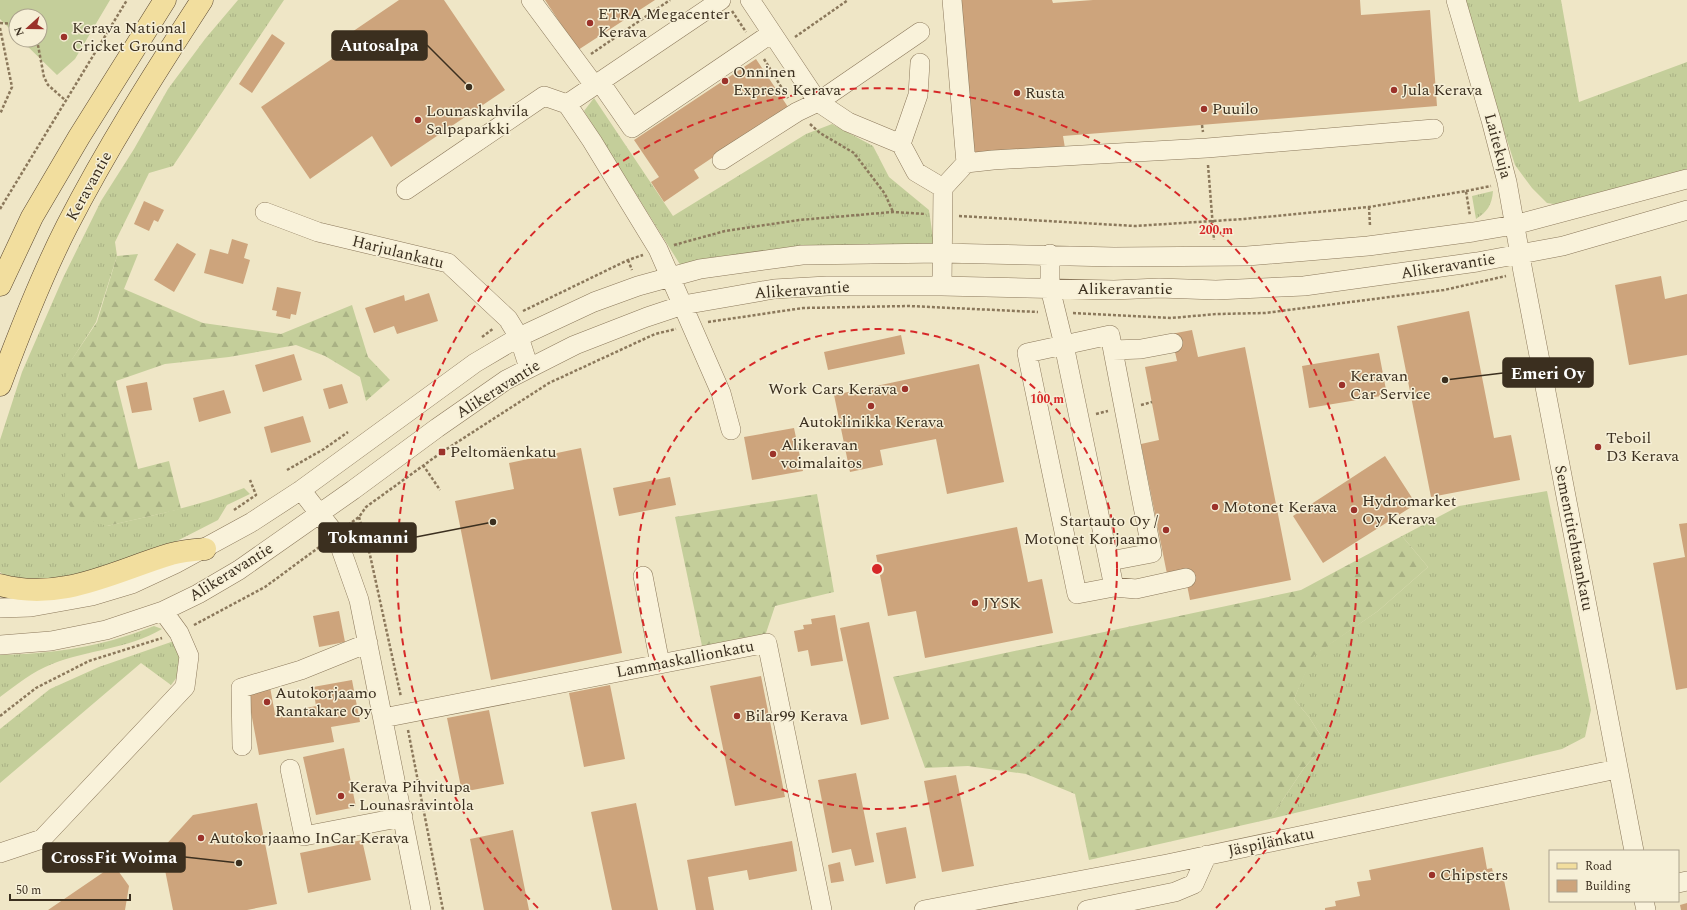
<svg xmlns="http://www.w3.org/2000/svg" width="1687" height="910" font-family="Spectral,serif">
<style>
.grass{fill:url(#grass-tufts)}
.forest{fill:url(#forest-firs)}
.pitch{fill:#c4ce9a}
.building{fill:#cda47c}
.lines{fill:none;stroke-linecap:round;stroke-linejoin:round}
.minor-casing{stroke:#8b785b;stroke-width:20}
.major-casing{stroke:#59462f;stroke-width:23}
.path{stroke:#8b785b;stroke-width:2.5;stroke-dasharray:3 2;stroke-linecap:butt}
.minor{stroke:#f9f2da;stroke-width:19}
.major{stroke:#f2de9e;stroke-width:22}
.ring{fill:none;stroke:#d62828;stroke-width:2;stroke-dasharray:7 5}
.poi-dot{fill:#9b322a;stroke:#f6efd6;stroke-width:1.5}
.labels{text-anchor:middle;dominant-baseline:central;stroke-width:3;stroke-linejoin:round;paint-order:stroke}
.poi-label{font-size:16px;fill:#3b2f1f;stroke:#f6efd6;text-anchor:start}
.street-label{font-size:16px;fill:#3b2f1f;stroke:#f6efd6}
.centre{fill:#d62828;stroke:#f6efd6;stroke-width:2}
.ring-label{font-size:12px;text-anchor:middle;font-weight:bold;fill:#d62828;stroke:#f6efd6;stroke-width:3;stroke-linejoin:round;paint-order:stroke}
.leader{fill:none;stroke:#3b2f1f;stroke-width:1.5}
.callout-dot{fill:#3b2f1f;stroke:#f6efd6;stroke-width:1.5}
.callout{fill:#3b2f1f;stroke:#3b2f1f;stroke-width:1.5}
.callout-label{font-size:17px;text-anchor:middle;font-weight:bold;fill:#fff}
</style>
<defs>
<pattern id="grass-tufts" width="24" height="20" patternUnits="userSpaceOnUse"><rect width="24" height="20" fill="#c4ce9a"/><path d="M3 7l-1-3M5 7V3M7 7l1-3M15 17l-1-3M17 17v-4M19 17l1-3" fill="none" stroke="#a9b184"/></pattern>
<pattern id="forest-firs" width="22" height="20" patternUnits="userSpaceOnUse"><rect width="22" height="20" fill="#c4ce9a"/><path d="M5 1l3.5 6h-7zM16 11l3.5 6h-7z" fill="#a9b184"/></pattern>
</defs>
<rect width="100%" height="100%" fill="#efe6c6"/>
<path class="grass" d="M238,0h46l-111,166 -24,7 -34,69 2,14 -21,66 -30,47 41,157c47,-11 93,-20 137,-38l6,6 -23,11 -9,15 -43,22 -110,39 -57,-3 -8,-6v-132l22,-68 41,-94 38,-77 33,-52 34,-60 37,-50z
M1462,0h99l18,102 108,-40v112l-119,32 -21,-3 -15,-15 -17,-23z
M594,98l79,118 133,-82 26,-10 41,22 16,31 40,33 5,35 -253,21 -97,-155z
M1493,191c-1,14 -6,21 -17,28l-4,-23z
M1547,491l44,219 -6,27 -23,12 -292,70 34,-51 22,-24 -17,-27 -15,-18 18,-43 66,-45 50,-44 -26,-31 57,-30z
M154,626l8,3c-34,20 -75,21 -110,35 -20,8 -36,21 -52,33v-42c38,-1 76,-5 113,-15 14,-4 28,-9 41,-14z
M174,641l7,11v20l-10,13 -30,-22 -141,120v-54l50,-40 49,-22z"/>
<path class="forest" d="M138,254l-14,35 79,34 78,11 71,-29 16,52 22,23 -24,21 -6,-24 -35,-21 -29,-11 -67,12 -64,7 -49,17 22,88 31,-8 12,48 -74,17 -32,-11 -10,-18 1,-129 31,-46 20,-66z
M817,494l17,98 -59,14 -10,30 -63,10 -27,-129z
M1402,536l26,31 -50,44 -65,45 -19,43 15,18 17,27 -22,24 -34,51 -181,41 -14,-66 -49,-20 -58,-8 -43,2 -32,-91 408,-87z"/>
<path class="pitch" d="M0,0h110l-35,59 -18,16 -36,-35h19v-24h-24v19l-16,-16z"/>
<path class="building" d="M399,0h45l61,90 -114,77 -19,-31 -62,43 -49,-72 93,-63 -5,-10z
M545,0h110l-77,50z
M957,0h95l1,3 40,-3h267l1,15 69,-5 7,96 -374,30 2,12 -94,8z
M272,34l13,9 -33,50 -13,-9z
M756,59l32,48 -94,63 5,8 -35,24 -13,-20 8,-5 -25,-37z
M144,201l20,9 -6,12 -4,-2 -5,11 -15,-7z
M232,239l16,5 -4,14 6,2 -7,24 -39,-11 6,-24 18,5z
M177,243l19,11 -22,38 -20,-12z
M1661,276l4,23 22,-5v61l-58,10 -14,-80z
M277,287l24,5 -5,23 -5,-1 -1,5 -14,-3 1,-5 -5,-1z
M429,293l9,28 -41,13 -3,-8 -20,7 -9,-25 39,-13 1,6z
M1469,311l25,127 17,-3 9,45 -89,17 -34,-171z
M1192,330l6,27 47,-10 46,233 -101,20 -6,-30 -17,4 -26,-130 18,-4 -14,-73 32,-6 -6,-27z
M901,335l4,19 -77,16 -4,-18z
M1379,353l8,42 -78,13 -7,-42z
M294,354l8,26 -39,12 -8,-27z
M979,364l25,118 -57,12 -11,-55 -56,11 3,15 -33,7 -16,-77z
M147,382l5,28 -20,3 -6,-27z
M342,384l6,19 -19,6 -6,-20z
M224,390l7,23 -32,9 -6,-24z
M303,416l8,26 -40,11 -7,-26z
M794,428l9,43 -51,9 -8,-43z
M581,448l41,205 -131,27 -36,-179 59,-12 -5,-26z
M1385,456l31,48 -93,59 -30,-47z
M670,477l6,28 -57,11 -6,-28z
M1687,523v165l-11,2 -23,-127 32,-6 -6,-33z
M1017,527l11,55 14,-3 11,54 -128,25 -9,-47 -28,5 -12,-61z
M339,611l6,31 -26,5 -6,-31z
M835,615l8,46 -32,5 -3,-16 -10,2 -4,-21 10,-2 -1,-4 9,-1 -1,-5z
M869,622l20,97 -28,6 -21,-97z
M761,676l24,121 -50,9 -25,-120z
M352,680l8,42 -29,5 3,15 -75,13 -12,-64 23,-4 5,27 41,-8 -3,-19z
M610,685l15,74 -41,8 -15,-74z
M489,710l15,74 -42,8 -15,-74z
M344,748l12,59 -40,8 -13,-58z
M856,773l18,89 -19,4 -4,-17 -19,4 -14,-73z
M956,775l18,91 -32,6 -18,-91z
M257,803l20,101 -30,6h-74l-12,-60 32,-35z
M636,803l22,107h-46l-21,-98z
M906,827l10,51 -30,6 -10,-51z
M513,830l16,80h-45l-14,-71z
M362,840l9,40 -63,13 -8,-40z
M792,841l5,30 -48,9 -2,-10 -39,7 6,33h-18l-9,-50z
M1483,847l4,22 5,-1 3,14 9,-2 6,30h-185v-2l11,-2 -1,-5 25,-5 -3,-14 14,-2 -2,-10z
M840,862l4,19 -13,2 -3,-18z
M114,865l15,21 -4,24h-77z
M1687,903v7h-6l-1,-5z"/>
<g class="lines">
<g class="minor-casing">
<path id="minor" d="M531,0l63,85
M750,0l68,102 30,20 53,22
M952,0l14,163
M1456,0l35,120 16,62 16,90 111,579
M920,63l-2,32 -17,49 15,28 27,16 -1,98
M600,82l32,46 140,-95
M567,104l154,-104
M722,160l75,-48 21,-10 102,-70
M943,188l23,-25 27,-3 214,-12 227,-19
M406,190l138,-94 23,8 25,37 66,108 63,144 10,37
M265,212l53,20 130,31 60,56 11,18 10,31
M1050,254v34l14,57 50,242 -37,7 -50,-241 83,-18 42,218 -42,8
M1113,350l28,-1 32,-6
M301,490l35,45 23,65 62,310
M643,576l17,88
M1114,587l22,2 50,-11
M0,608l31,-1 61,-11 40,-12 43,-20 77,-42 49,-32 174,-127 44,-26 75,-35 44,-16 62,-17 102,-14 139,-2 173,4 133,-1 121,-10 105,-14 41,-7 173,-46
M0,645l51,-4 55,-11 57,-19 35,-17 41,-24 114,-80 84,-62 69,-48 69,-35 72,-28 36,-12 91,-16 53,-3h115l172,4 45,-2 57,2 88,-4 173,-24 86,-16 124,-36
M383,718l384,-75 55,267
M242,746l-1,-58 60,-18 67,-27
M290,769l14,67 99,-19
M0,853l42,-14 143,-152 4,-31 -10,-23 -16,-22
M1678,883l9,-2
M1644,901l2,9
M924,910l243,-46 450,-95
M1087,910l88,-18 19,-8 13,-29"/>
</g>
<g class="major-casing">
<path id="major" d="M0,285l32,-68 47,-80 86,-137
M0,385c20,-54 41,-108 67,-159 40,-78 87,-152 135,-226
M0,585c62,17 114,-14 171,-31 11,-3 23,-4 34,-5"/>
</g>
<path class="path" d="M732,11l14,21
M0,23l16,1
M0,28l12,59 -12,27
M795,37l53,-37
M37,40l7,37 4,8 17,15
M591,54l79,-54
M764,59l24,39
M810,124l10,9 34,20 31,41 8,18
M1202,125l1,7
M1208,165l6,75
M1466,191l25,-5
M1369,207l1,19
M0,209l127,-209
M959,216l176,10 109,-7 125,-12 97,-16 4,25
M674,245l51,-14 74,-11 94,-8 33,2
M628,260l4,10
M523,311l105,-51 15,-5
M1073,313l98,5 46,-4 48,-1 179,-23 62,-14
M708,322l95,-14 106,-2 129,6
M482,337l12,-9
M1141,405l11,-3
M1096,414l12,-3
M423,465l17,25
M287,470l37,-21 24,-17
M234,510l22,-15 -6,-15
M359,517l11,38 31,142
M348,525l11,-8 7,-10 76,-55 107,-69 106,-49 21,-5
M194,625l71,-38 57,-42
M0,716l36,-28 53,-27 73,-23
M408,730l35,180"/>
<use href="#minor" class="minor"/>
<use href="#major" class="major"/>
</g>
<g class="ring">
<circle cx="877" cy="569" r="240"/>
<path d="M538 908A480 480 0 1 1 1216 908"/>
</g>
<g class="poi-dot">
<circle cx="590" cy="23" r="4"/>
<circle cx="64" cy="37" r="4"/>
<circle cx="725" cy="81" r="4"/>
<circle cx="1394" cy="90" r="4"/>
<circle cx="1017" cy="93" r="4"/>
<circle cx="1204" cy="109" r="4"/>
<circle cx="418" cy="120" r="4"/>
<circle cx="1342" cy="385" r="4"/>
<circle cx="905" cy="389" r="4"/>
<circle cx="871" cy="406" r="4"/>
<circle cx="1598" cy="447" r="4"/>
<rect x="438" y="448" width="8" height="8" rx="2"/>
<circle cx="773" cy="454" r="4"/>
<circle cx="1215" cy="507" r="4"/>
<circle cx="1354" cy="510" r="4"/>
<circle cx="1166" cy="530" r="4"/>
<circle cx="975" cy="603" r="4"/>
<circle cx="267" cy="702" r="4"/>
<circle cx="737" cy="716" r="4"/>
<circle cx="341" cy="796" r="4"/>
<circle cx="201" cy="838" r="4"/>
<circle cx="1432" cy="875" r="4"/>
</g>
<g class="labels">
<g class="poi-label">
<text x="598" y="14">ETRA Megacenter<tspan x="598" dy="18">Kerava</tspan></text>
<text x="72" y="28">Kerava National<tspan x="72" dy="18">Cricket Ground</tspan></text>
<text x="733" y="72">Onninen<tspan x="733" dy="18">Express Kerava</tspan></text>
<text x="1402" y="90">Jula Kerava</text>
<text x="1025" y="93">Rusta</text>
<text x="1212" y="109">Puuilo</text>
<text x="426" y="111">Lounaskahvila<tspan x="426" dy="18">Salpaparkki</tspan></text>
<text x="1350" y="376">Keravan<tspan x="1350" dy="18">Car Service</tspan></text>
<text x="897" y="389" text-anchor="end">Work Cars Kerava</text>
<text x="871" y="422" text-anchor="middle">Autoklinikka Kerava</text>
<text x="1606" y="438">Teboil<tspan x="1606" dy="18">D3 Kerava</tspan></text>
<text x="781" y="445">Alikeravan<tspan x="781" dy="18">voimalaitos</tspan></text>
<text x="450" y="452">Peltomäenkatu</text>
<text x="1362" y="501">Hydromarket<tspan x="1362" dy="18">Oy Kerava</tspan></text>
<text x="1223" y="507">Motonet Kerava</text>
<text x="1158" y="521" text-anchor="end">Startauto Oy /<tspan x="1158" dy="18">Motonet Korjaamo</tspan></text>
<text x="983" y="603">JYSK</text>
<text x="275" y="693">Autokorjaamo<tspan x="275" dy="18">Rantakare Oy</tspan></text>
<text x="745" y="716">Bilar99 Kerava</text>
<text x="349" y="787">Kerava Pihvitupa<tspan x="349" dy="18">- Lounasravintola</tspan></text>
<text x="209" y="838">Autokorjaamo InCar Kerava</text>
<text x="1440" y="875">Chipsters</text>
</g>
<g class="street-label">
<text transform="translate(1498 146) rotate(75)">Laitekuja</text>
<text transform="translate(89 186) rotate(-61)">Keravantie</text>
<text transform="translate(398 252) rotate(14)">Harjulankatu</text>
<text transform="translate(1448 266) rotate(-9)">Alikeravantie</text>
<text x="1125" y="289">Alikeravantie</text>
<text transform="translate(802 290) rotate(-4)">Alikeravantie</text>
<text transform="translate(498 389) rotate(-32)">Alikeravantie</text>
<text transform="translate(1574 538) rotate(79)">Sementtitehtaankatu</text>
<text transform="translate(231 572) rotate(-32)">Alikeravantie</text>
<text transform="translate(685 659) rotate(-11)">Lammaskallionkatu</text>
<text transform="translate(1271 842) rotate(-12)">Jäspilänkatu</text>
</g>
</g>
<circle cx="877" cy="569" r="6" class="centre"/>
<g class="ring-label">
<text x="1216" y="234">200 m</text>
<text x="1047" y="403">100 m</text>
</g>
<path class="leader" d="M469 87L427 45M1445 380L1503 373M493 522L416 537M239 863L185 857"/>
<g class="callout-dot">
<circle cx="469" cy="87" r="4"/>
<circle cx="1445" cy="380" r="4"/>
<circle cx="493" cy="522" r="4"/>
<circle cx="239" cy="863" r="4"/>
</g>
<g class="callout">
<rect x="332" y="31" width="95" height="29" rx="4"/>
<rect x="1503" y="358" width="90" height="29" rx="4"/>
<rect x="319" y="523" width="97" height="29" rx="4"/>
<rect x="43" y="843" width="142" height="29" rx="4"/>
</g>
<g class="callout-label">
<text x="379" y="51">Autosalpa</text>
<text x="1548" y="379">Emeri Oy</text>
<text x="368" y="543">Tokmanni</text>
<text x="114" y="863">CrossFit Woima</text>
</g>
<rect x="1549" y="850" width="130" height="52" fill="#f6efd6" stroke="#aba28d"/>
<rect x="1557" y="863" width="20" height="6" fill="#f2de9e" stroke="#aba28d"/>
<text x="1585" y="870" font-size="12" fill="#3b2f1f">Road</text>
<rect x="1557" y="880" width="20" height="12" fill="#cda47c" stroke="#aba28d"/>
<text x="1585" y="890" font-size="12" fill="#3b2f1f">Building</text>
<g transform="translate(28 28) rotate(249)"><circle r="19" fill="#f6efd6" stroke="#aba28d"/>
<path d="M0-3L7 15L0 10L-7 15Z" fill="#9b322a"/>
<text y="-6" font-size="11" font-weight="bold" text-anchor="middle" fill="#3b2f1f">N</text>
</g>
<path d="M10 894v6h120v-6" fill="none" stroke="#3b2f1f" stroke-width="2"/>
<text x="16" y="894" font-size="12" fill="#3b2f1f" stroke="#f6efd6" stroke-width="3" paint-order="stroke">50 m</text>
</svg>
